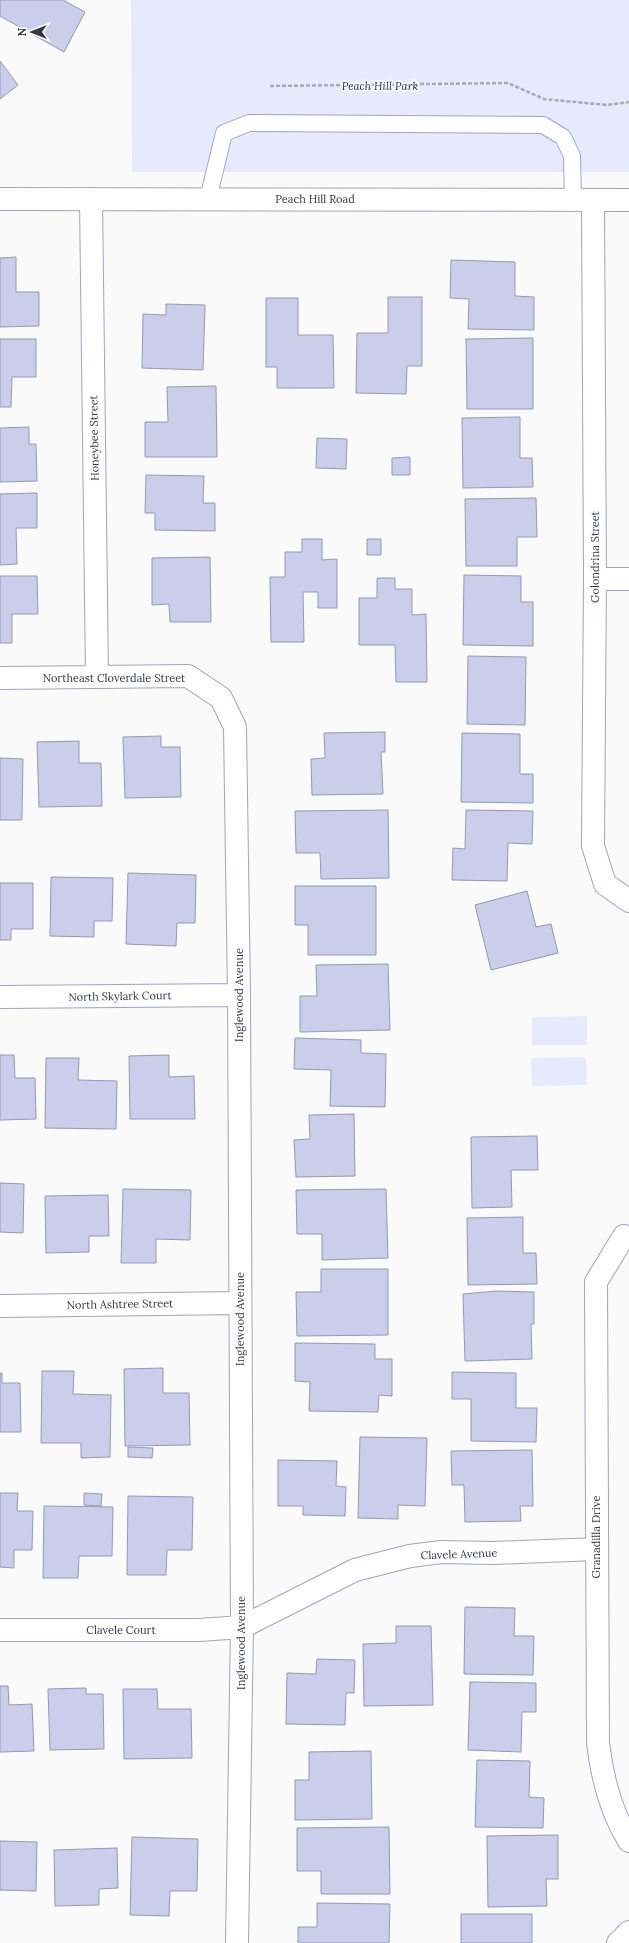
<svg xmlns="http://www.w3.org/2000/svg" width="629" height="1943" font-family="Lora,serif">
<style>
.green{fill:#e7eafd}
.building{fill:#caceea;stroke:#9498b3}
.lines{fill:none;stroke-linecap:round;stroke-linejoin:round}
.service-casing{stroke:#9fa3be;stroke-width:18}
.minor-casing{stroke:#9fa3be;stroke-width:24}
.tertiary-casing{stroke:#9fa3be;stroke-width:24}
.path{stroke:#a9a9ae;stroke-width:2.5;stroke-dasharray:4 2;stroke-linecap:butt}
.service{stroke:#fff;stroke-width:16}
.minor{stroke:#fff;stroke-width:22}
.tertiary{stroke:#fff;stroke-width:22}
.labels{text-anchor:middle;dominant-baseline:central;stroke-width:3;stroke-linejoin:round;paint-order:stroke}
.park-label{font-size:11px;font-style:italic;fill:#23225a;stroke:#fff}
.street-label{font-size:11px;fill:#343641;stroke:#fff}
</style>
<rect width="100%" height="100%" fill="#fafafa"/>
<path class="green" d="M131,0h498v172h-497z
M587,1016v29h-55v-28z
M586,1057l1,28 -55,1 -1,-28z"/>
<path class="building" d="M0,0h63l22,12 -21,40 -64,-36z
M0,61l18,24 -18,14z
M16,257v35h23v34l-39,1v-69z
M451,260l64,2v34l19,1v33l-66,-1 1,-30 -19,-1z
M388,297h34v69h-15l-1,28 -50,-1 1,-60h31z
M266,298h32v37h35l1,53h-57v-21h-11z
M166,304l39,1 -2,65 -61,-2 1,-54 23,1z
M533,338v71h-66l-1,-70z
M0,339h36v38h-24l-1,30h-11z
M216,386l1,71h-72v-35h23l-1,-35z
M520,417v41h12l1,29 -70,1 -1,-70z
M29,427v17h7l1,37 -37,1v-54z
M317,438l30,1 -1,30 -30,-1z
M410,457v18h-18v-17z
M146,475l58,1 -1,27h12v28l-60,-1v-17h-10z
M37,493v35h-21l1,36 -17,1v-71z
M536,498l1,39h-20v29h-51l-1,-67z
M302,539h20v21l15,-1v49h-19v-16h-15l1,50h-33l-1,-65h15v-25h17z
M367,539h14v16h-14z
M210,557l1,65h-41l-1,-18 -17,1v-47z
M464,575l57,1v26h12v44l-70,-1z
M0,576h37l1,38h-26v29h-12z
M377,578h18v11h17v26l14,-1 1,68h-31l-1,-37h-36v-47h18z
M468,656l58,1 -1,68 -58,-1z
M385,732v20h-4l2,42 -71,1 -1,-36 14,-1 -1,-25z
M462,733l58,1v40h13v29l-72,-1z
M161,736v11h19l1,50 -56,1 -2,-61z
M79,741v22h22l1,43 -63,1 -2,-65z
M0,758l23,1 -1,61h-22z
M388,810l1,68 -68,1 -1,-26h-24l-1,-42z
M466,810l67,1 -1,33 -24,-1 -1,38 -55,-1 1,-32 12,1z
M128,873l68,2 -1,48h-18l-1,23 -50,-2z
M51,877l62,1 -1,43h-18v16l-44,-1z
M0,883h33v46h-22v11h-11z
M295,886h81v69h-68v-30h-13z
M527,891l9,36 15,-3 7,29 -67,17 -16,-65z
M388,964l2,66 -90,2v-36h17l-1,-31z
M295,1038l66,2v13l25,1 -1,53 -55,-1 1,-36 -37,-1z
M0,1055h14l1,23h20l1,41 -36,1z
M169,1055v22l25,-1 1,43h-65l-1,-63z
M46,1058h33l-1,22 39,1 -1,48 -71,-1z
M354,1114l1,62 -59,1 -2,-37 16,-1 -1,-24z
M537,1136l1,34h-27l1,37 -40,1 -1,-71z
M0,1183l24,1 -1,49 -23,-1z
M123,1189l68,1 -1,50 -34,-1v24h-35z
M386,1189l2,69 -66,2v-26h-25l-1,-44z
M108,1195l1,41h-20v16l-43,1 -1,-57z
M523,1217v36h13l1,31 -69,1 -1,-67z
M321,1269h67v66l-91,1 -1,-44h25z
M497,1291l37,1v32h-3l1,35 -67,2 -2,-67z
M295,1343l80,1v15h17v37l-13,-1 -1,17 -69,-1 1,-29 -15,-1z
M163,1368v25h26l1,52 -65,1 -1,-77z
M42,1371h32l-1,23 38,1 -1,62 -29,1v-15h-40z
M452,1372l64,1v35h21l-1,34 -65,-1v-42h-19z
M0,1373h2v10h18l1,49h-21z
M360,1437l67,1 -2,68 -27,-1v14l-40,-1z
M128,1447l25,1 -1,10 -24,-1z
M532,1450l1,56h-13l1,15 -56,1 -1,-37h-12l-1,-34z
M278,1460l59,1 -1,25 10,1 -1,29 -42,-1v-9h-25z
M0,1493h18l-1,18h16l-1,39h-18v18l-14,-1z
M84,1493l18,1 -1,12 -17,-1z
M128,1496l65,1 -1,53h-25l-1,25h-39z
M44,1506l69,1 -1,49h-33l-1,22h-35z
M465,1607l50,1 -1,28h20l-1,39 -69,-1z
M396,1626h35l2,79 -69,1 -1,-62 33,-1z
M317,1659l38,1 -1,33h-8l-1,32 -59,-1 1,-51 29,1z
M470,1682l66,1v29h-14l-1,40 -53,-2z
M0,1686h8l1,19 23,-1 2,47 -34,1z
M86,1688v6h17l1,55 -54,1 -2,-61z
M123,1689h34l1,20h33l1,49 -68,1z
M371,1751l1,68 -77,1v-40h14v-28z
M477,1760l53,1 -1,36 15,1 -1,30 -68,-1z
M389,1827l1,67h-69v-23h-24v-43z
M558,1835v44h-12l1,27 -59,1 -1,-71z
M132,1837l66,2 -1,52h-27l-1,25 -39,-1z
M0,1841l37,1 -1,49 -36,-1z
M117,1848l1,40 -19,1v16l-44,1 -1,-56z
M317,1903l73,1 -1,39h-91v-16h19z
M461,1914h71v29h-71z"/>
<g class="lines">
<g class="service-casing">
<path id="service" d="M208,199l16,-66 25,-10 294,2 20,12 9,19 1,44"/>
</g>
<g class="minor-casing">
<path id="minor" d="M91,199l6,478
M593,200l2,379 -2,267 12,38 24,17
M595,579h34
M0,678l188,-2 33,22 14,29 4,268 3,632 -5,316
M0,997l239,-2
M624,1236l-28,46 2,461c4,34 13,69 31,98
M0,1306l240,-3
M0,1630h199l43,-3 113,-57 55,-14 31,-4 52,1 103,-4
M618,1943l11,-11"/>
</g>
<g class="tertiary-casing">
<path id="tertiary" d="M0,199l629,1"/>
</g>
<path class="path" d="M270,86l238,-3 36,16 63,6 22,-3"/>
<use href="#service" class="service"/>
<use href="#minor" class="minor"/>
<use href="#tertiary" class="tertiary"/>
</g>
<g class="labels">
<g class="park-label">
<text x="380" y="86">Peach Hill Park</text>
</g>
<g class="street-label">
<text x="315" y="199">Peach Hill Road</text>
<text transform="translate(94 438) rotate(-91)">Honeybee Street</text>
<text transform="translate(595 557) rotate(-90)">Golondrina Street</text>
<text x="114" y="678">Northeast Cloverdale Street</text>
<text transform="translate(239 995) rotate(-90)">Inglewood Avenue</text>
<text transform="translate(120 996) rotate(-1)">North Skylark Court</text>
<text transform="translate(120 1304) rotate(-1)">North Ashtree Street</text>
<text transform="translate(240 1319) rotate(-90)">Inglewood Avenue</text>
<text transform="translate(596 1537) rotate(-90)">Granadilla Drive</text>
<text transform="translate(459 1554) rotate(-2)">Clavele Avenue</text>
<text x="121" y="1630">Clavele Court</text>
<text transform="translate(241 1643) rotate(-90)">Inglewood Avenue</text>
</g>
</g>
<g transform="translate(32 32) rotate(270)" stroke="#ffffff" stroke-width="3" paint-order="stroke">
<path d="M0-3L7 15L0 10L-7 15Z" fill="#343641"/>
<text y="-6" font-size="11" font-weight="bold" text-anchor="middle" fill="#343641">N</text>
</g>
</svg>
